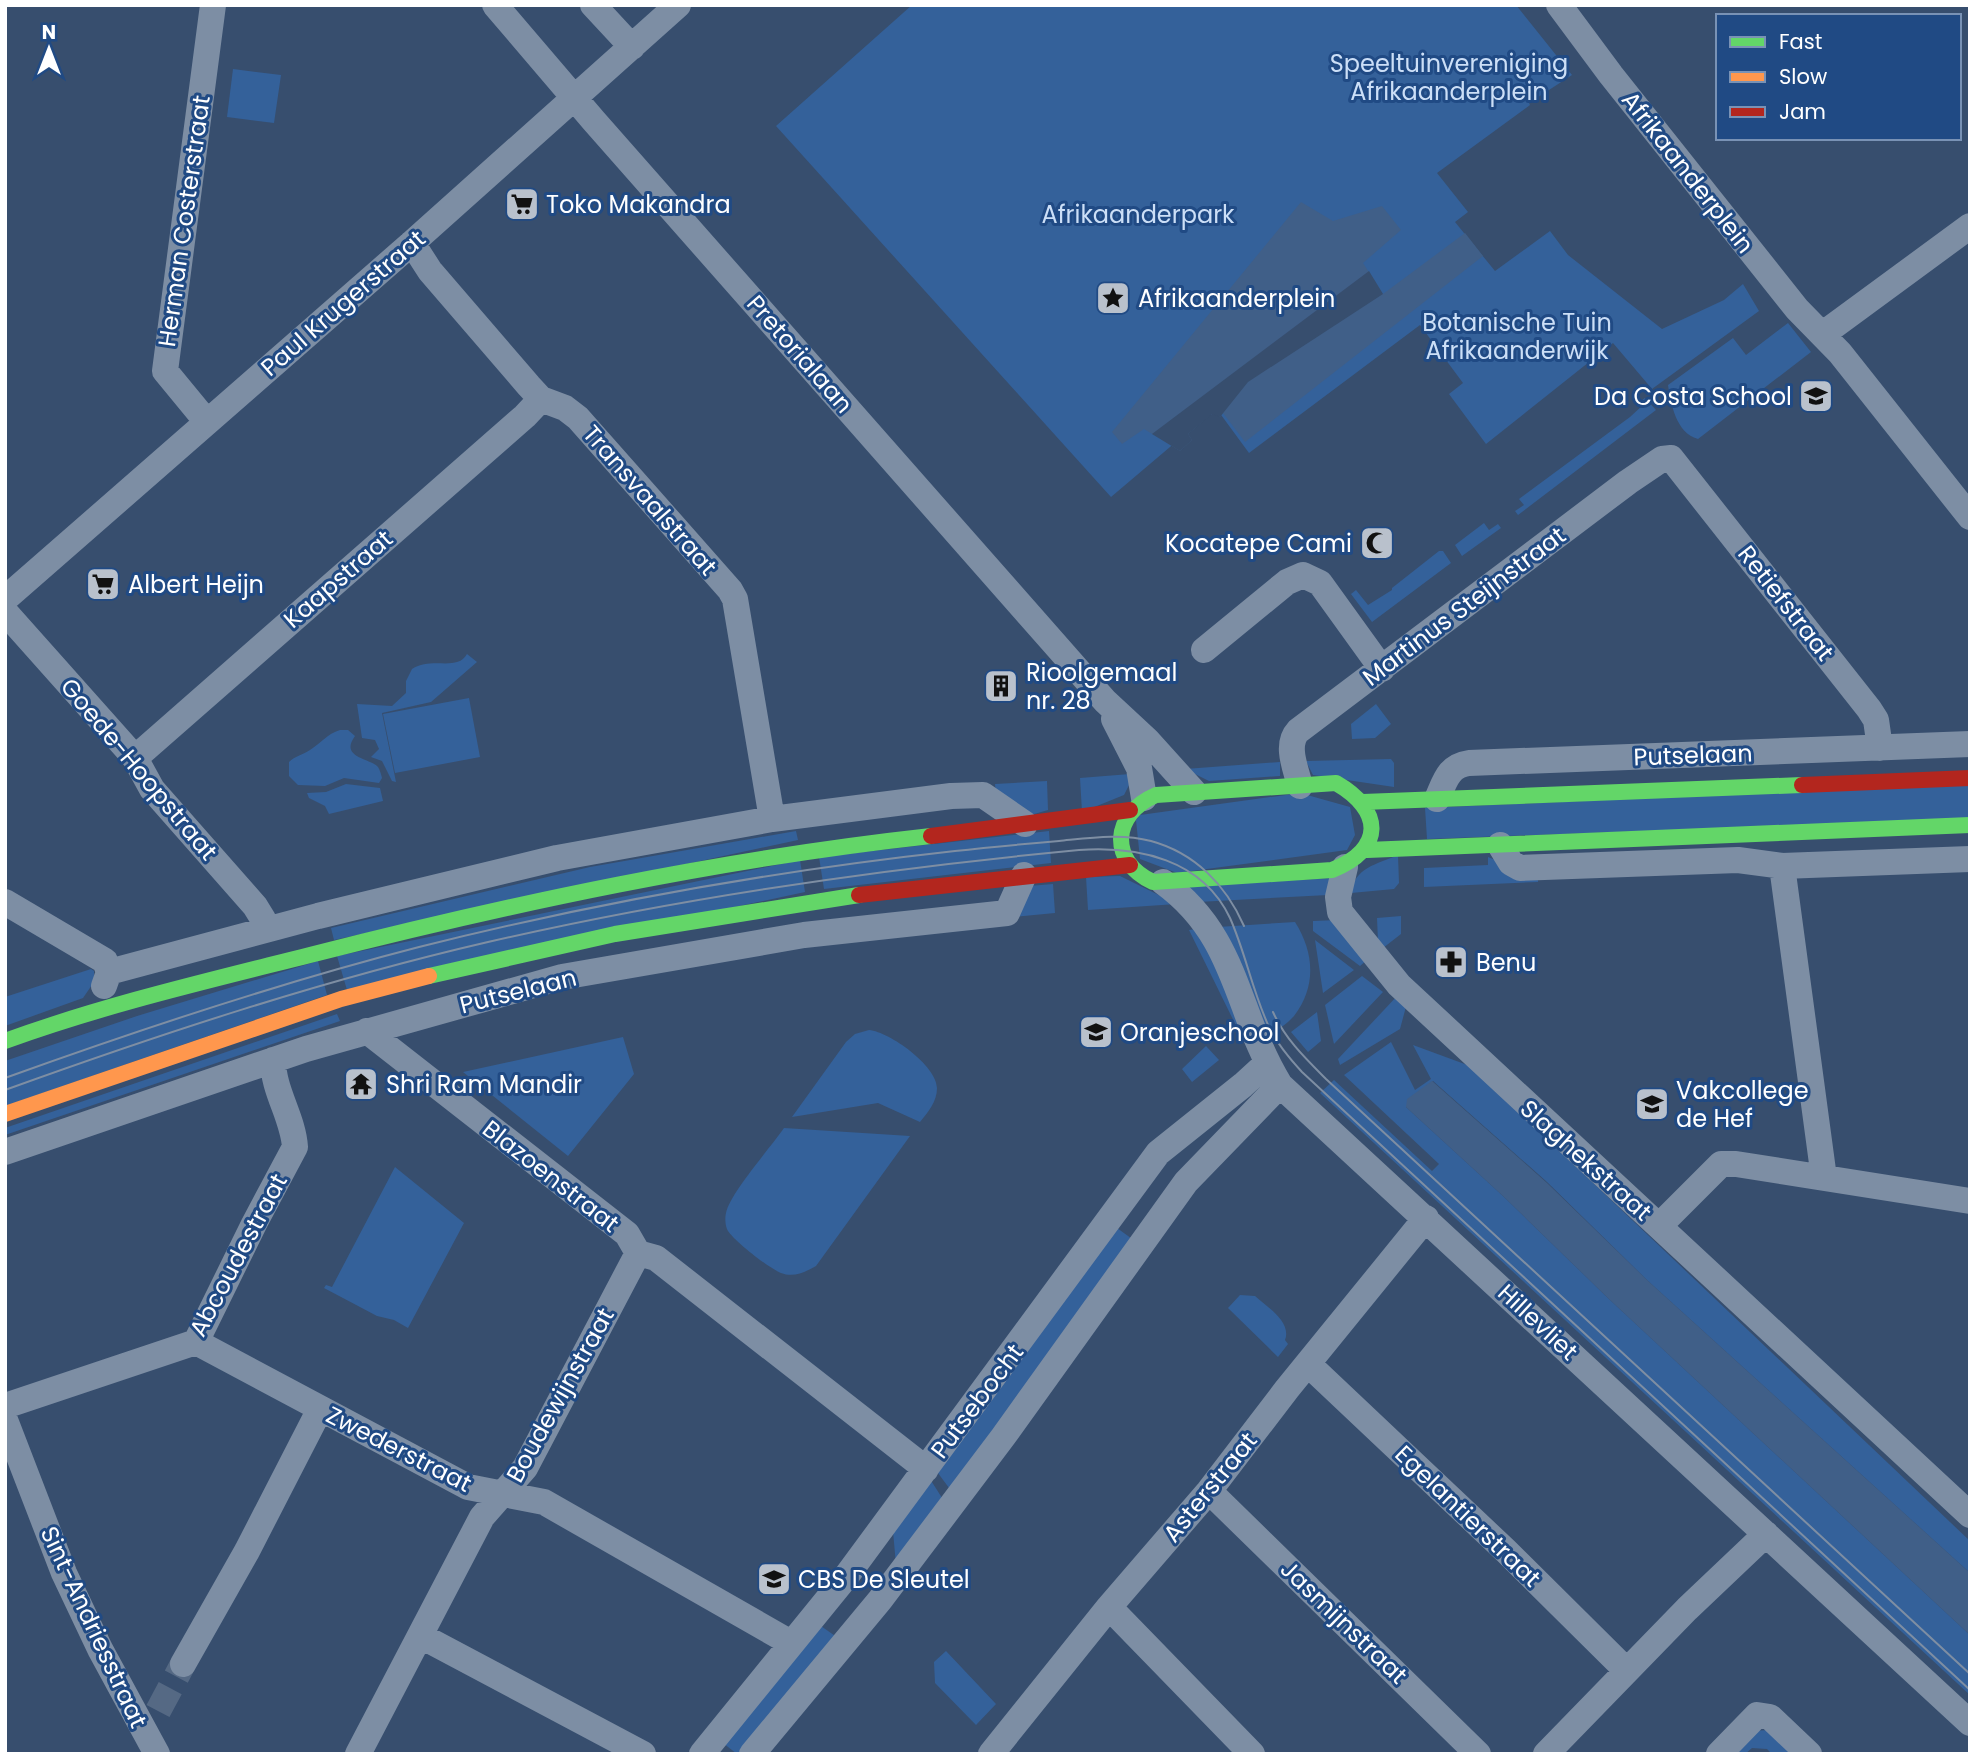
<svg xmlns="http://www.w3.org/2000/svg" width="1975" height="1759" font-family="Poppins,sans-serif">
<style>
.green{fill:#34619a}
.water{fill:#405f88}
.pier{fill:#374e6e}
.lines{fill:none;stroke-linecap:round;stroke-linejoin:round}
.street-tunnel{stroke:#556984;stroke-width:26;stroke-dasharray:26 13;stroke-linecap:butt}
.street{stroke:#7d8ea4;stroke-width:26}
.fast{stroke:#63d668;stroke-width:16}
.slow{stroke:#ff974d;stroke-width:16}
.jam{stroke:#b3261e;stroke-width:16}
.tram{stroke:#7e8ea3;stroke-width:2}
.labels{text-anchor:middle;dominant-baseline:central;stroke-width:6;stroke-linejoin:round;paint-order:stroke}
.park-label{font-size:24px;fill:#ccdff7;stroke:#204a84}
.street-label{font-size:24px;fill:#fff;stroke:#204a84}
.poi-label{font-size:24px;fill:#fff;stroke:#204a84;text-anchor:start}
</style>
<rect width="100%" height="100%" fill="#374e6e"/>
<path class="green" d="M912,5h604l56,70 -43,28 1,2 -93,68 31,39 -13,10 40,49 55,-40 18,24 94,74 62,-29 19,-16 16,27 -107,78 -39,-46 -127,101 -37,-50 14,-11 -43,-58 -171,128 -33,-45 -105,89 -335,-371z
M233,69l48,6 -7,48 -47,-6z
M1788,323l23,29 -113,87c-22,-6 -27,-35 -30,-54l65,-47 13,17z
M1645,398l11,12 -138,105 -3,-4 9,-6 -5,-6 111,-82 13,-12 -2,-4z
M1484,523l5,7 9,-6 3,4 -39,28 -7,-11z
M1439,551h4l8,12 -79,59 -21,-28 5,-4 12,15 24,-15v-2z
M467,654l10,8 -46,40 -49,11 14,69 -4,-1 -10,-20 -11,-4 8,-8 -4,-9 -13,-2 -5,-34 35,2 14,-13v-12l6,-12c20,-13 45,3 55,-15z
M469,698l11,59 -85,16 -12,-59z
M1376,704l15,20 -16,14 -23,1 -1,-15z
M340,730h8l7,6c-16,22 15,22 23,31 2,3 3,7 4,11l-3,5 -35,-5 -19,8 -27,-1 -9,-9v-14c6,-6 13,-7 21,-12 11,-7 17,-16 30,-20z
M1391,759l3,4v24l-81,-12 -7,-14z
M1280,762v14l-71,5 -24,-12z
M1130,774l1,7 -7,14 -42,17 -2,-34z
M1047,781l1,29 -24,7 -28,-22 -1,-11z
M346,784l34,4 3,13 -54,13 -4,-8 -16,-8 -2,-5 19,-1z
M1970,784v35l-543,20 -2,-31z
M1300,793l50,14 5,28 -8,15 -170,23 -37,-14 -4,-39 4,-5z
M796,831l2,9 -464,100 -3,-12 259,-61z
M1049,831l2,32 -227,26 -5,-32z
M1398,855l1,28 -5,6 -43,4c3,-25 26,-29 47,-38z
M1488,857l50,20v5l-114,5v-19l64,-3z
M800,860l5,32 -458,98 -10,-34z
M1120,876l57,28 -89,6 -2,-33z
M1332,878l-4,17 -130,7 -15,-15z
M1053,884l2,29 -41,4 15,-31z
M1401,916v18l-18,14 -5,-7 -1,-23z
M1338,920l30,39 -8,7 -47,-35v-10z
M1295,922c19,30 22,64 -1,94 -8,9 -21,17 -31,25l-45,-114z
M1202,928l47,124 -60,-122z
M1315,940l39,30 -31,23z
M318,961l9,34 -322,111v-45l132,-45z
M91,969l3,2v11l-11,16 -78,28v-29z
M1362,976l21,16 -49,52 -9,-39z
M1398,995l9,8 -7,26 -60,36 -2,-6z
M1317,1012l4,29 -13,11 -17,-20z
M337,1014l3,7 -335,114v-7z
M869,1030c21,2 68,36 68,58 0,14 -9,24 -17,34l-42,-19 -86,14 54,-75 9,-8z
M623,1037l11,37 -66,82 -105,-84z
M1391,1042l24,48 16,-11 -18,-34 57,21 500,475v32l-322,-292 -101,-99 -114,-101 -27,26 97,89 106,103 361,336v60l-650,-602 14,-13 98,91 7,-7 -95,-89z
M1206,1046l13,14 -27,22 -10,-13z
M784,1128l126,8 -94,130c-11,6 -22,12 -35,7 -11,-4 -50,-34 -54,-44 -2,-5 -2,-12 -1,-16 4,-20 45,-66 58,-85z
M395,1167l69,56 -56,105 -14,-8 -17,-4 -53,-28 2,-3 6,2z
M1117,1228l18,13 -183,251 -17,-23z
M1240,1295l15,1c12,11 37,26 30,44l3,4 -10,13 -50,-49z
M930,1479l14,22 -48,64 -3,-34z
M818,1624l23,16 -96,114h-8l-14,-11z
M946,1651l50,53 -20,21 -41,-42 -1,-21z
M1769,1730l24,24h-21l-5,-5 -15,-1 -7,6h-10l17,-23z"/>
<path class="water" d="M1301,202l32,19 49,-15 19,24 -38,33 20,31 82,-61 18,23 -238,186 -22,-29 -3,4 -5,-4 -5,2 -22,19 4,6 -12,11 -36,-22 -22,15 -10,-12z
M1432,1081l115,102 101,98 322,292v62l-361,-336 -106,-103 -97,-89 1,-8z"/>
<path class="pier" d="M1369,271l14,23 -135,88 -28,35 -8,-3 -24,20 4,6 -12,11 -28,-17z"/>
<g class="lines">
<path class="street-tunnel" d="M158,1711l25,-47"/>
<path class="street" d="M495,5l99,116 511,580 42,39 47,52
M593,5l39,42
M1559,5l52,70 186,234 43,44 130,164
M412,243l18,28 99,115 12,13 24,9 13,10 152,172 5,9 37,220
M1823,334l147,-108
M207,422l-42,-51 48,-366
M5,599l407,-356 266,-238
M5,612l130,146 17,31 103,117 8,13 3,10
M1204,650l83,-68 16,-7 17,8 62,86
M1114,719l25,49 5,30
M135,758l390,-342 16,-17
M1300,786c-4,-17 -15,-41 -2,-55l330,-249 34,-23 9,-1 198,251 7,11 4,28
M1437,799c8,-18 11,-33 32,-36l501,-19
M1500,845l11,18 9,5 218,-8 44,6 188,-7
M1782,866l42,312
M1345,867l-7,30 2,15 59,73 571,530
M1163,882c76,55 72,130 117,203l690,638
M5,902l100,59 4,11 -5,14
M109,972l209,-56 239,-58 215,-39 179,-23 32,-1 42,29
M367,1031l260,203 11,19 18,5 270,211
M5,1152l301,-103 256,-72 242,-42 203,-22 17,-38
M1659,1226l62,-62h15l234,37
M196,1342l272,145 76,15 247,141
M1308,1364l198,187 120,119
M5,1406l191,-64 58,-118 41,-77c-2,-30 -22,-56 -22,-87
M5,1420l59,153 36,76 57,105
M1209,1491l269,263
M1109,1607l143,147
M421,1636l222,118
M183,1664l64,-113 73,-142
M358,1754l124,-237 43,-49 113,-215
M702,1754l143,-176 313,-425 85,-68 24,-22
M752,1754l128,-154 123,-163 183,-255 94,-97
M991,1754l118,-147 100,-116 78,-102 139,-171
M1546,1754l141,-145 79,-75
M1719,1754l38,-39 13,2 39,37"/>
<path class="fast" d="M1336,783c47,27 49,66 -4,87l-179,12c-45,-21 -41,-68 3,-87z
M1363,802l439,-17
M1367,850l603,-25
M429,976l186,-42 244,-39
M5,1041c99,-36 202,-60 305,-86 204,-52 411,-96 621,-119"/>
<path class="slow" d="M5,1114l336,-115 88,-23"/>
<path class="jam" d="M1802,785l168,-7
M931,836l199,-26
M859,895l271,-30"/>
<path class="tram" d="M1273,1012c12,27 33,47 53,67l644,595
M5,1078c136,-49 274,-95 414,-131 175,-44 355,-76 536,-96 35,-4 69,-7 104,-10 30,-3 62,-8 92,0 44,12 75,44 93,85
M5,1090c158,-57 319,-110 483,-148 195,-45 392,-73 591,-92 59,-4 123,9 151,68 16,36 23,76 40,111 8,16 20,30 32,43l668,618"/>
</g>
<defs>
<g id="supermarket-square" transform="scale(1.75)"><rect x="-9" y="-9" width="18" height="18" rx="4" fill="#b9c1cc" stroke="#204a84"/><path d="M-6-5.5h2.5l.6 2H6L4.5 2H-2.5L-4.4-4H-6ZM-1.5 3.2a1.3 1.3 0 1 0 .1 0ZM3 3.2a1.3 1.3 0 1 0 .1 0Z" fill="#111"/></g>
<g id="sight-square" transform="scale(1.75)"><rect x="-9" y="-9" width="18" height="18" rx="4" fill="#b9c1cc" stroke="#204a84"/><path d="M0-6L1.8-2.2L6-1.7L2.9 1.2L3.7 5.4L0 3.3L-3.7 5.4L-2.9 1.2L-6-1.7L-1.8-2.2Z" fill="#111"/></g>
<g id="school-square" transform="scale(1.75)"><rect x="-9" y="-9" width="18" height="18" rx="4" fill="#b9c1cc" stroke="#204a84"/><path d="M0-5L7-2L0 1L-7-2ZM-4 1L0 2.5L4 1V4Q0 6-4 4Z" fill="#111"/></g>
<g id="mosque-square" transform="scale(1.75)"><rect x="-9" y="-9" width="18" height="18" rx="4" fill="#b9c1cc" stroke="#204a84"/><path d="M3.5-4.9A6 6 0 1 0 3.5 4.9A5 5 0 1 1 3.5-4.9Z" fill="#111"/></g>
<g id="building-square" transform="scale(1.75)"><rect x="-9" y="-9" width="18" height="18" rx="4" fill="#b9c1cc" stroke="#204a84"/><path d="M-4-6H4V6H1V3H-1V6H-4ZM-2.5-4.3h1.7v1.8h-1.7ZM.8-4.3h1.7v1.8H.8ZM-2.5-1h1.7V.8h-1.7ZM.8-1h1.7V.8H.8Z" fill="#111"/></g>
<g id="pharmacy-square" transform="scale(1.75)"><rect x="-9" y="-9" width="18" height="18" rx="4" fill="#b9c1cc" stroke="#204a84"/><path d="M-2-6h4v4h4v4h-4v4h-4v-4h-4v-4h4Z" fill="#111"/></g>
<g id="temple-square" transform="scale(1.75)"><rect x="-9" y="-9" width="18" height="18" rx="4" fill="#b9c1cc" stroke="#204a84"/><path d="M0-6L5-2H3V0L6.5 2.5H4V6H1.5V3h-3V6H-4V2.5H-6.5L-3 0V-2H-5Z" fill="#111"/></g>
<g id="university-square" transform="scale(1.75)"><rect x="-9" y="-9" width="18" height="18" rx="4" fill="#b9c1cc" stroke="#204a84"/><path d="M0-5L7-2L0 1L-7-2ZM-4 1L0 2.5L4 1V4Q0 6-4 4Z" fill="#111"/></g>
</defs>
<g fill-rule="evenodd">
<use href="#supermarket-square" x="522" y="204"/>
<use href="#sight-square" x="1113" y="298"/>
<use href="#school-square" x="1816" y="396"/>
<use href="#mosque-square" x="1377" y="543"/>
<use href="#supermarket-square" x="103" y="584"/>
<use href="#building-square" x="1001" y="686"/>
<use href="#pharmacy-square" x="1451" y="962"/>
<use href="#school-square" x="1096" y="1032"/>
<use href="#temple-square" x="361" y="1084"/>
<use href="#university-square" x="1652" y="1104"/>
<use href="#school-square" x="774" y="1579"/>
</g>
<g class="labels">
<g class="park-label">
<text x="1449" y="63">Speeltuinvereniging<tspan x="1449" dy="28">Afrikaanderplein</tspan></text>
<text x="1138" y="214">Afrikaanderpark</text>
<text x="1517" y="322">Botanische Tuin<tspan x="1517" dy="28">Afrikaanderwijk</tspan></text>
</g>
<g class="street-label">
<text transform="translate(1688 172) rotate(52)">Afrikaanderplein</text>
<text transform="translate(184 221) rotate(-82)">Herman Costerstraat</text>
<text transform="translate(343 303) rotate(-41)">Paul Krugerstraat</text>
<text transform="translate(800 354) rotate(49)">Pretorialaan</text>
<text transform="translate(650 500) rotate(49)">Transvaalstraat</text>
<text transform="translate(338 579) rotate(-41)">Kaapstraat</text>
<text transform="translate(1786 603) rotate(52)">Retiefstraat</text>
<text transform="translate(1464 606) rotate(-37)">Martinus Steijnstraat</text>
<text transform="translate(1693 755) rotate(-2)">Putselaan</text>
<text transform="translate(139 769) rotate(50)">Goede-Hoopstraat</text>
<text transform="translate(518 991) rotate(-14)">Putselaan</text>
<text transform="translate(1586 1160) rotate(42)">Slaghekstraat</text>
<text transform="translate(551 1176) rotate(38)">Blazoenstraat</text>
<text transform="translate(238 1255) rotate(-62)">Abcoudestraat</text>
<text transform="translate(1538 1322) rotate(43)">Hillevliet</text>
<text transform="translate(560 1395) rotate(-61)">Boudewijnstraat</text>
<text transform="translate(977 1401) rotate(-53)">Putsebocht</text>
<text transform="translate(399 1449) rotate(27)">Zwederstraat</text>
<text transform="translate(1210 1487) rotate(-51)">Asterstraat</text>
<text transform="translate(1468 1516) rotate(44)">Egelantierstraat</text>
<text transform="translate(1344 1622) rotate(44)">Jasmijnstraat</text>
<text transform="translate(94 1627) rotate(65)">Sint-Andriesstraat</text>
</g>
<g class="poi-label">
<text x="546" y="204">Toko Makandra</text>
<text x="1138" y="298">Afrikaanderplein</text>
<text x="1792" y="396" text-anchor="end">Da Costa School</text>
<text x="1352" y="543" text-anchor="end">Kocatepe Cami</text>
<text x="128" y="584">Albert Heijn</text>
<text x="1026" y="672">Rioolgemaal<tspan x="1026" dy="28">nr. 28</tspan></text>
<text x="1476" y="962">Benu</text>
<text x="1120" y="1032">Oranjeschool</text>
<text x="386" y="1084">Shri Ram Mandir</text>
<text x="1676" y="1090">Vakcollege<tspan x="1676" dy="28">de Hef</tspan></text>
<text x="798" y="1579">CBS De Sleutel</text>
</g>
</g>
<rect width="1975" height="1759" fill="none" stroke="#ffffff" stroke-width="14"/>
<rect x="1716" y="14" width="245" height="126" fill="#204a84" stroke="#7992b5" stroke-width="2"/>
<rect x="1730" y="37" width="35" height="10" fill="#63d668" stroke="#7992b5" stroke-width="2"/>
<text x="1779" y="49" font-size="21" fill="#ffffff">Fast</text>
<rect x="1730" y="72" width="35" height="10" fill="#ff974d" stroke="#7992b5" stroke-width="2"/>
<text x="1779" y="84" font-size="21" fill="#ffffff">Slow</text>
<rect x="1730" y="107" width="35" height="10" fill="#b3261e" stroke="#7992b5" stroke-width="2"/>
<text x="1779" y="119" font-size="21" fill="#ffffff">Jam</text>
<g transform="translate(49 49)" stroke="#204a84" stroke-width="5" paint-order="stroke">
<path d="M0-5L12 26L0 18L-12 26Z" fill="#ffffff"/>
<text y="-10" font-size="19" font-weight="bold" text-anchor="middle" fill="#ffffff">N</text>
</g>
</svg>
